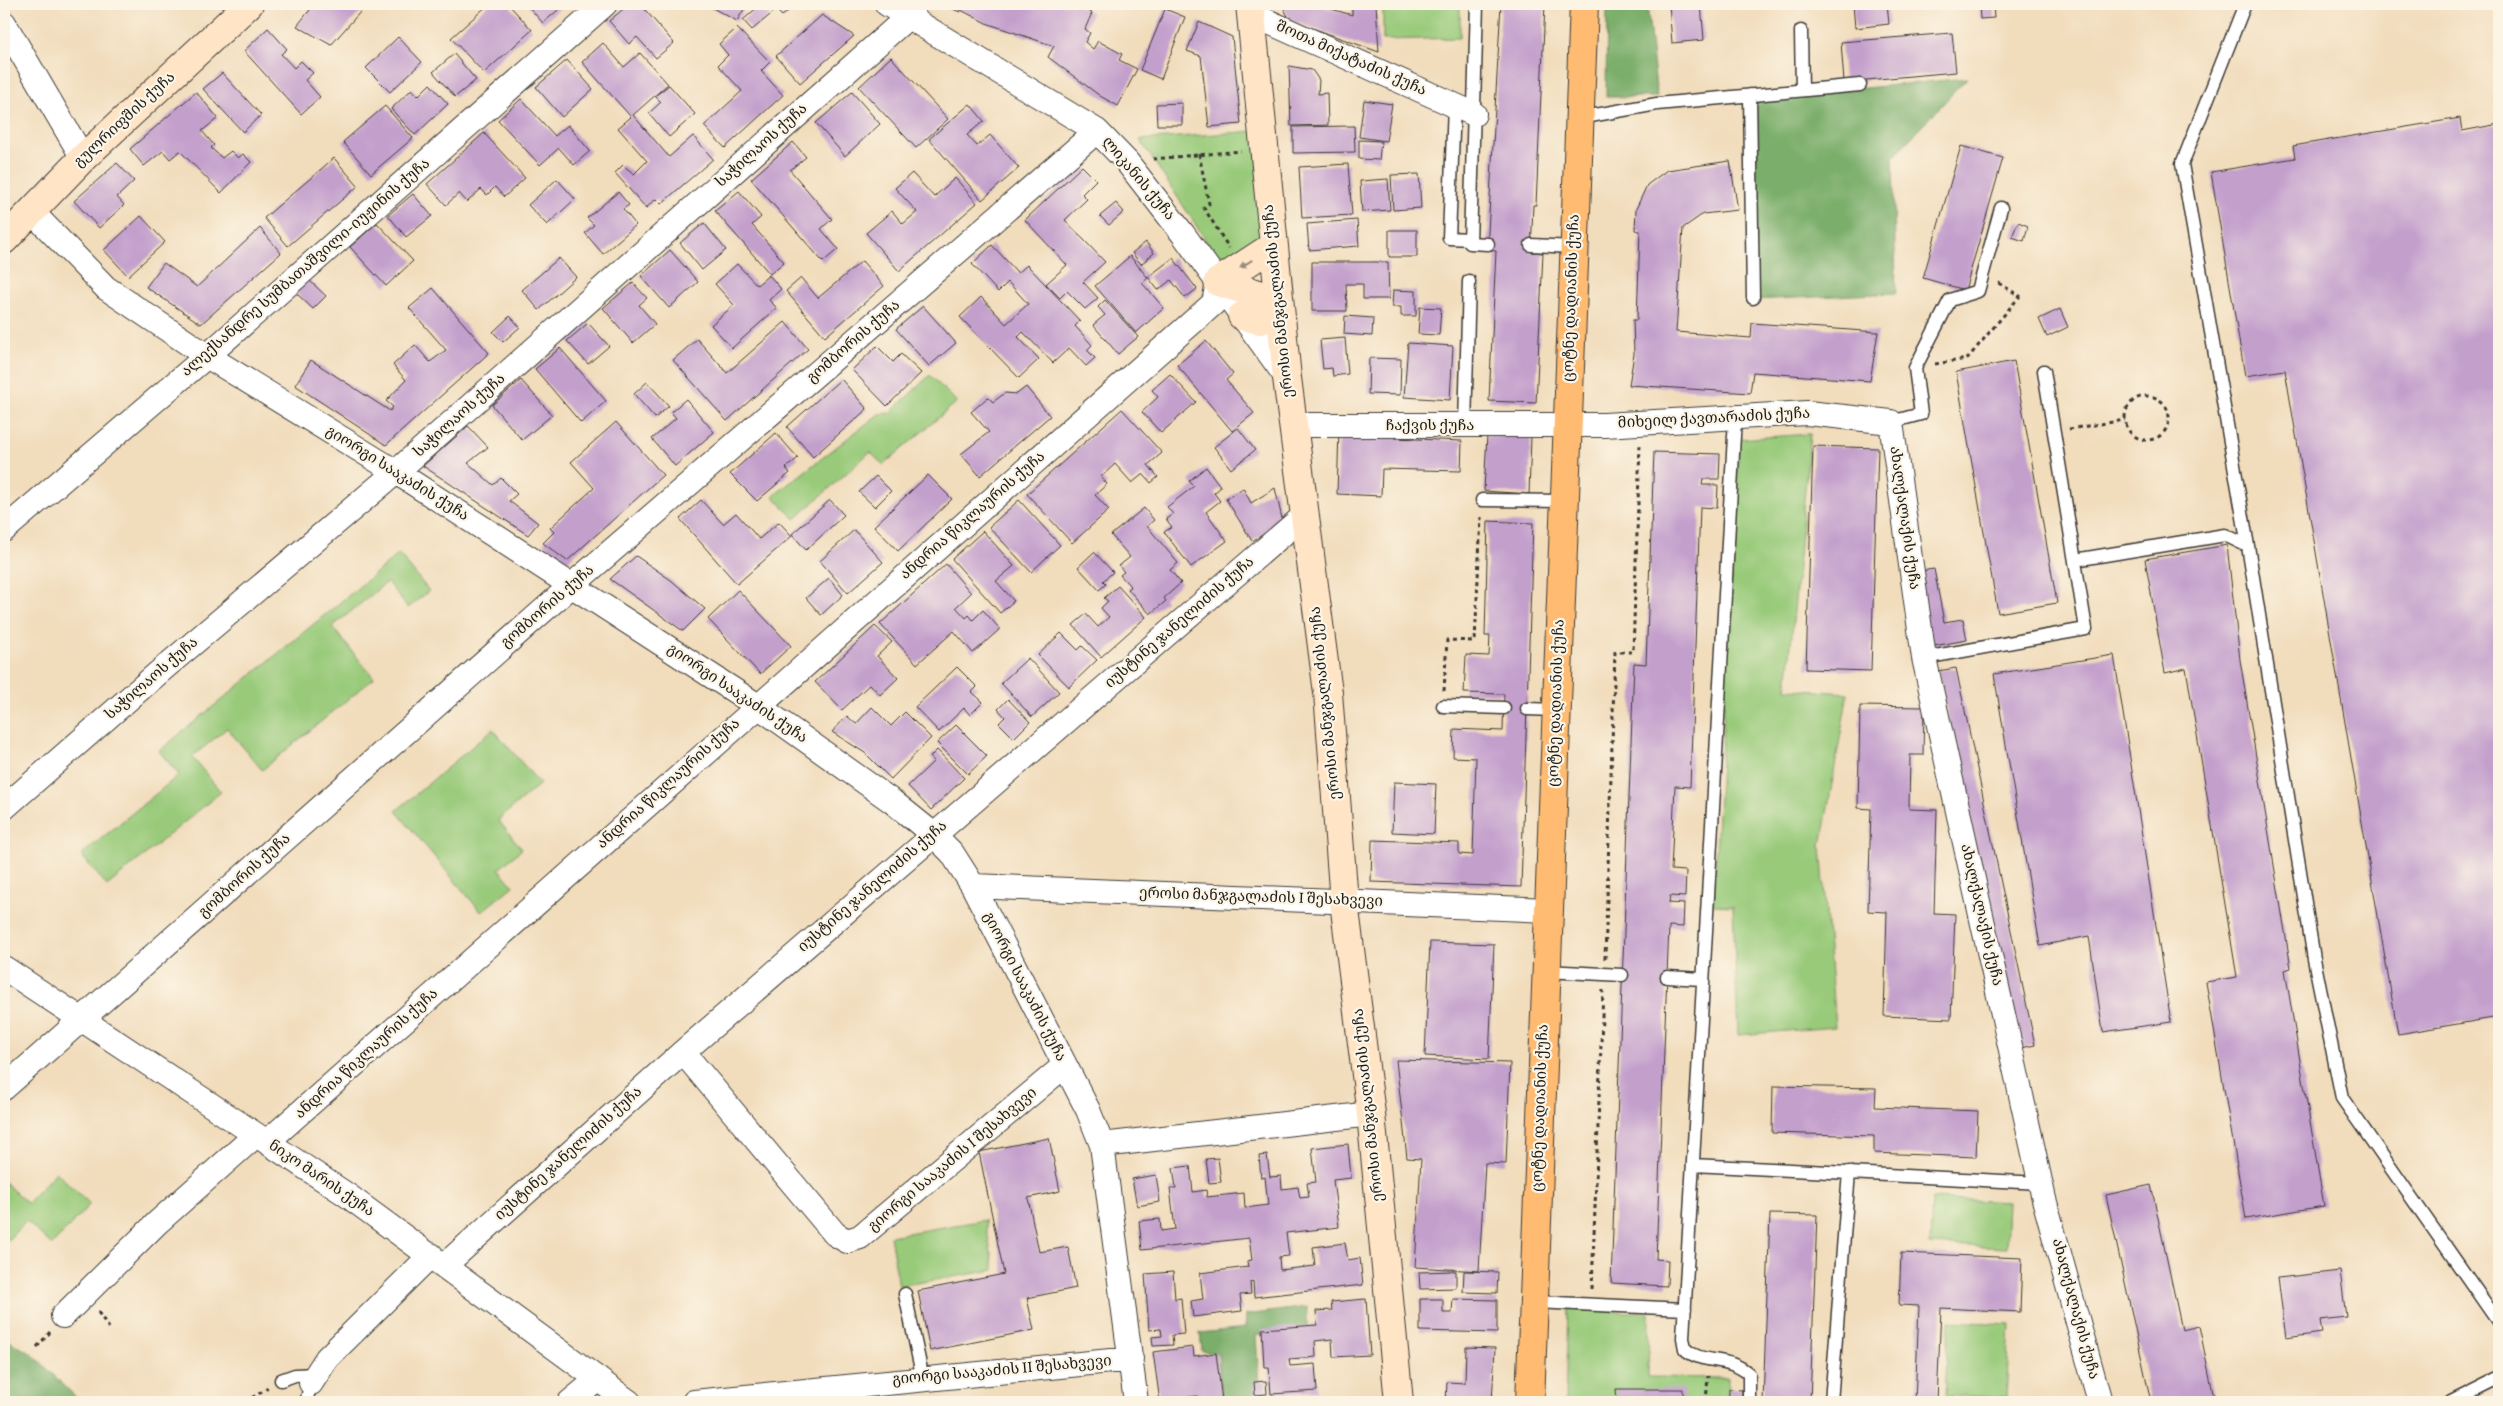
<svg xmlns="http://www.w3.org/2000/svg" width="2503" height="1406" font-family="Vollkorn,'Noto Serif Georgian',serif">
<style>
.green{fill:#99ca7a;stroke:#5a734b}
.forest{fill:#7aae6a;stroke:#4b6543}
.building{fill:#c39fcc}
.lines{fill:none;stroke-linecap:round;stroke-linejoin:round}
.lane-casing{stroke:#3c3934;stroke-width:15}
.street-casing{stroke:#3c3934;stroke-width:26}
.secondary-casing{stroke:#3c3934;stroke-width:30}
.primary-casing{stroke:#3c3934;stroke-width:30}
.path{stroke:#3c3934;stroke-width:3;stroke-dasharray:4 4;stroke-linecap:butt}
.lane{stroke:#fff;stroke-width:12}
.street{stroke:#fff;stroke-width:24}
.secondary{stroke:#ffe4c6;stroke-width:28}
.primary{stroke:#febb71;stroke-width:28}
.oneway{fill:#998a7a}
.labels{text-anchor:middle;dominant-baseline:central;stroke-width:4.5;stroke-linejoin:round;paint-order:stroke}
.street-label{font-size:15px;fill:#1c1c1c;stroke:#fcf5e5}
</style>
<rect width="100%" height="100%" fill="#fcf5e5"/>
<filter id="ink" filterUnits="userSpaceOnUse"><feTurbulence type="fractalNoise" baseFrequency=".02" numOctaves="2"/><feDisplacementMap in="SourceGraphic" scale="10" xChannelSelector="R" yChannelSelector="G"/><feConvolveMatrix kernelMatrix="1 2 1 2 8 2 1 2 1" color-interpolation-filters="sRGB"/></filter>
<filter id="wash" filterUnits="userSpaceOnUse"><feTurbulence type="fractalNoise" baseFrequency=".0096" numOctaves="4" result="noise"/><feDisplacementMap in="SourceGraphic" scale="20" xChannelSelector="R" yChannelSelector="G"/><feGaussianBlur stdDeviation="1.12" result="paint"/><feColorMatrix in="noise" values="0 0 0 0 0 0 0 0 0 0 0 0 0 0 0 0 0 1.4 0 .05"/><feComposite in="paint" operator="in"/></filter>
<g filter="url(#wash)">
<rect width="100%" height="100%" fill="#f1dcbb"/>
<path class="green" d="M1383,4h77v34l-77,2z
M1255,131l10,109 -41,28 -84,-128z
M930,375l27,27 -74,63 -13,-13 -75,67 -22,-23 106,-82 11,-1z
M1810,434l-23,255 61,4 -27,153 14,181 -97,8 -5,-129 -20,-1 26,-466z
M399,554l30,37 -21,17 -21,-26 -55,45 42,51 -112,92 -35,-42 -35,29 29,35 -114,94 -26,-31 98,-80 -20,-24z
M493,729l47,55 -42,36 24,29 -23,20 14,17 -32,26 -85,-101z
M56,1172l34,32 -38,41 -26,-24 -22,23v-62l23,21z
M1932,1198l76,4 -2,46 -76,-4z
M985,1220l9,50 -95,16 -9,-50z
M1568,1309l81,4 -1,64 80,1 -1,24h-162z
M1949,1321l61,3 -4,74 -61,-3z"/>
<path class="forest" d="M1607,4h40l10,93h-51z
M1967,78l-74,79 3,136 -141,7 -2,-201z
M1307,1307v25l-51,3 4,67h-38l-4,-48 -16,-3 -2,-18 45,-5 1,-13z
M4,1338l28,16 49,48h-77z"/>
<g id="blocks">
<path class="building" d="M311,4h42l8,7 -30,34 -34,-19 16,-20z
M489,4h19l24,26 -48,43 -33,-35z
M526,4h39l-22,19z
M629,4h11l34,39 -18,15 -19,-21 -8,7 -20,-23z
M705,4h42l-10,17z
M761,4h36l-15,12 -6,-6 -24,20 -9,-10z
M941,4h135l16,9 -7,16 5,4 -5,9 8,7 5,-8 24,13 -3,6 18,9 -19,37 -18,-10 -52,-39 6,-11 -68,-23 -25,-13 -1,2z
M1286,4h28l38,11v-11h24l3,48 -89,-32 -6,-11z
M1501,4h44l-9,201h-3l-2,47 12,1 -7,150 -47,-2 7,-150 -9,-1z
M1669,4h32l3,36 -32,3z
M1853,4h34l2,20 -34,4z
M1979,4h14l1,14 -14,1z
M1165,9l20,8 -24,62 -21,-9z
M822,15l32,21 -54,47 -24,-27z
M1199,22l33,15 9,87 -32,3 -8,-71 -14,-5z
M268,28l19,21 -6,5 13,14 7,-7 12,12 -8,7 15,17 -19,17 -57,-63z
M737,28l33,34 -9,9 22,24 -58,53 -21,-22 38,-35 -24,-26 10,-10 -9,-11z
M1952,33l4,39 -112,10 -3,-40z
M398,37l24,25 -32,30 -24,-24z
M603,43l21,24 16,-14 28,31 -35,31 36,42 24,-21 20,23 -52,45 -5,-5 -10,9 -31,-35 8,-8 11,9 13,-13 -29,-33 13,-11 -49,-55z
M454,54l22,26 -21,17 -22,-25z
M891,57l57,62 -32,29 -57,-61z
M567,60l26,29 -31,28 -26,-30z
M1289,66l23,4 7,10 -1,14 9,-1 1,32 -37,1z
M222,73l39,42 -18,17 -40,-43z
M430,84l18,20 -33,31 -24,-26 21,-20 6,7z
M669,85l26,29 -26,23 -20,-24 12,-11 -6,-6z
M196,92l22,26 -16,13 12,14 -3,3 11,10 9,-7 7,7 5,-4 8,8 -30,31 -41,-42 -10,8 -7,-8 -19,15 -14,-17z
M852,92l28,32 -35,32 -29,-33z
M521,99l34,37 13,-11 22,26 -16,14 -15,-17 -19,17 -42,-45z
M1364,100l28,4 -6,37 -27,-4z
M1182,103v22h-25l-1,-21z
M970,104l14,17 -17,14 10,11 13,-11 29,33 -37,32 -53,-61z
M385,106l28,32 -42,36 -28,-32z
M2460,118l2,13 37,-7v893l-101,17 -113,-664 -40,6 -34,-204 84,-14 -2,-12z
M1354,126l1,26 -62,1v-26z
M484,133l41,45 -21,19 -9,-10 -8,8 -6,-6 -14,13 -8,-9 -13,12 -19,-21z
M1359,140l22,1 -2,19 -20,-1z
M793,142l13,15 -16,13 42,49 -11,10 17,20 -15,13 -72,-83z
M1961,146l42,12 -38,132 -42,-12z
M334,158l24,28 -70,60 -24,-28z
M1730,161l8,49 -35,4 -20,14 -7,104 75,6 1,-15 126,9 -8,49 -117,-9 -3,21 -121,-8 5,-31 -1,-34h4l3,-89 -5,-1 1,-21 11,-24 20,-15z
M117,163l17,18 -17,16 7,8 -25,23 -25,-27z
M1348,164l4,51 -50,3 -3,-51z
M1082,166l14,14 -14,14 5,5 -22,21 40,42 -22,20 15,16 -13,11 -18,-18 -7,7 -14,-14 21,-19 -42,-45z
M912,173l22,24 21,-19 22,25 -78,68 -33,-38 26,-22 11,13 14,-12 -22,-24z
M1419,174l2,34 -28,2 -2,-35z
M557,179l18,20 -28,26 -19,-20z
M1388,179l2,31 -28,2 -2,-31z
M739,191l22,26 -9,8 32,37 -14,12 -55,-63z
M618,192l11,13 -6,4 13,16 -33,29 -18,-21 9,-8 -7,-7z
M413,194l19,22 -26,21 -18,-22z
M1116,203l8,9 -15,13 -9,-9z
M141,216l24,26 -37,34 -24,-26z
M1357,220l2,26 -50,4 -2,-26z
M2018,222l10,4 -4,15 -12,-4z
M377,223l36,38 -27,25 -36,-39z
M704,223l22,27 -24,20 -22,-27z
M260,228l21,25 -80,71 -55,-37 18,-24 33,24z
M1389,230h28v27h-28z
M1146,242l8,11 -13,11 -9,-11z
M992,245l26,28 9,-8 53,56 -5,5 17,19 -5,5 8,8 -9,8 -17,-18 -16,15 -30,-31 -5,5 21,22 -20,19 -59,-61 21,-20 25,27 22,-20 -20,-22 -10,10 -26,-28z
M670,250l28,32 -29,26 -28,-32z
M1130,256l18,22 -6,5 22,25 -28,25 -41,-47z
M559,258l17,19 -37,33 -17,-20z
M1173,258l24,31 -12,9 -14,-18 -13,10 -10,-13z
M862,261l22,25 -59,51 -39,-46 15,-13 17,20z
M1312,262h76l1,37h-26v-15h-17l1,27h-35z
M737,264l20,21 12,-10 12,14 -12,11 8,8 -45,40 -21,-23 23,-20 -19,-21z
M308,279l18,17 -13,13 -18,-17z
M633,283l14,15 -8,7 16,19 -22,19 -30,-35z
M433,288l56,65 -103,92 -91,-60 16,-25 79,51 3,-4 -7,-6 20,-21 -13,-15 22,-20 15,17 16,-12 -37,-42z
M1393,290l23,1v25h-15v-9h-9z
M1105,300l33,37 -20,17 -25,-29 12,-10 -7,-8z
M923,306l33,37 -27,23 -33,-37z
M1420,307l21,1 -2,27 -21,-1z
M2060,309l8,18 -21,10 -8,-18z
M510,316l10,11 -17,15 -10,-10z
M1345,316l28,2 -1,18 -28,-2z
M785,322l23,27 -81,72 -54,-61 24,-21 30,34z
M588,323l21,23 -21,18 -21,-23z
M1345,338l3,36 -15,2 -1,-8 -9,1 -3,-29z
M1206,341l27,33 -7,6 28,33 -22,18 -55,-66z
M1408,343l45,3 -3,54 -46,-3z
M877,346l16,16 8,-8 20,19 -34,33 -35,-36z
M560,348l46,53 -25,22 -46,-54z
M1369,358l32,1 -1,36 -32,-1z
M2014,361l43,242 -59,10 -42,-241z
M1170,374l26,28 -35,31 -19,-21 16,-15 -6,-7z
M841,379l26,30 -54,48 -26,-30z
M521,380l31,35 -30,25 -30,-35z
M647,382l22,24 -14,12 -21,-24z
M1026,387l24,29 -70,60 -19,-22 28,-22 -18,-20 17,-15 5,5 12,-9 12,1z
M686,399l28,33 -39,34 -23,-27 24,-21 -5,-6z
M1122,409l40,44 -14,12 10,12 -7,6 -8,-9 -11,9 -17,-19 -14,13 6,7 -12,11 14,15 -37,33 -45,-49z
M616,422l47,53 -96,86 -24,-18 11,-11 -4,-4 44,-40 -23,-26z
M468,426l20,21 -20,16 25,22 8,-7 16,16 -8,7 29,22 -10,12 -105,-69z
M1238,428l17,22 -24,19 -17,-22z
M1339,430l55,2v6l68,3 -1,30 -79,-2 -1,27 -44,-2z
M776,433l22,25 -12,10 4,5 -33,28 -27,-27z
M1487,435l44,2 -2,57 -45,-3z
M1813,446l65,2 -7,223 -65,-2z
M1654,452l66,2 -1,25h-16l-1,6h16l-1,23 -17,-1 -10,280 -15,-1 -4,84 15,1 -1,26 -15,-1 -1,7 15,1 -1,23 -14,-1 -3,73 -10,260 12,1 -1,26 -56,-3 23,-620 12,1z
M1206,467l15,20 -7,6 6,8 -14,11 21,29 -36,26 -27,-35 8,-5 -6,-8 7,-5 -6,-7 27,-21 -5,-5z
M928,475l24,24 -54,52 -24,-25z
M876,476l15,15 -16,16 -16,-15z
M1243,488l8,15 24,-15 8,35 -31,18 -26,-42z
M701,500l22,24 13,-11 23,26 20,-17 13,14 -55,48 -57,-65z
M830,500l14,15 -38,35 -14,-16z
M1019,500l41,45 -29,27 -42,-45z
M1144,508l10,12 -7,6 31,37 -8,7 11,13 -17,15 2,3 -16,13 -22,-25 3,-2 -11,-12 4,-3 -5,-6 11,-9 -19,-22z
M1488,521l45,2 -12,364 -150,-5 1,-42 87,3v11l14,1 3,-97 -23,-1 1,-28 49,2 1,-37 -40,-1 2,-38 23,1 1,-20h-5z
M854,530l29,32 -35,31 -28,-32z
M983,531l31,35 -18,15 18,20 -14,12 -48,-54z
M2227,545l13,115 51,308 -6,2 39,236 -78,13 -40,-237 31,-5 -51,-309 -21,5 -20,-114z
M1094,552l19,20 -10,9 3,3 -7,6 -21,-23z
M636,556l35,24 34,29 -22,22 -73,-52z
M946,564l25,29 -15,14 10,11 3,-3 4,5 10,-10 17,19 -27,24 -19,-22 -37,33 -37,-40z
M1934,569l10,53 19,-3 4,21 -39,7 -14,-75z
M829,578l14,17 -22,20 -15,-17z
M1118,586l28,31 -45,40 -28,-32 13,-11 12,13 11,-10 -8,-9 7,-7 -4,-3z
M738,590l53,56 -31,28 -52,-55z
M875,626l17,16 -15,14 21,22 -18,17 -10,-11 -28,26 -27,-28z
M1061,633l17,17 4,-4 15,14 -28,27 -31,-32z
M2114,655l57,367 -68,10 -14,-96 -49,10 -46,-272z
M1028,658l31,34 -27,25 -31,-34z
M957,667l20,20 -5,5 11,10 -13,13 -6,-7 -25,24 -24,-25z
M1956,668l79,377 -18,4 -79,-378z
M1008,699l22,23 -16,16 -15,-15 6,-6 -7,-8z
M1860,706l64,1 -1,48h-13l-1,54 28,1 -3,103 21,1 -4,105 -67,-3 3,-104 -19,-1 3,-102 -13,-1z
M872,707l19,19 14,-14 26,26 -40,41 -26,-26 -33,-21 15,-16 9,8z
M956,725l31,31 -19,18 -31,-31z
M937,750l27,28 -33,32 -23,-24 26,-25 -4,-4z
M1394,782l42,2 -2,50 -42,-2z
M1430,942l64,2 -5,115 -64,-3z
M1396,1060l114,3 -4,101 -21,-1 -6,108 -64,-4 6,-108 -14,-1z
M1773,1086l103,2 -1,19 103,4 -2,46 -102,-4v-17l-102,-3z
M1049,1138l11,53 -32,7 11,54 29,-5 8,41 -49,10 7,32 -104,21 -12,-60 86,-17 -25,-122z
M1348,1144l3,34 -18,2 6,47 -53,6 3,23 -10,1 1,13 35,-4 -2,-19 32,-4 3,17 12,-2 3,27 -109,12 -1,-16 -3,1 1,12 -11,1 2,16 -49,6 -2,-16 12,-2 -3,-26 48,-6 -1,-6 5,-1 -3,-22 -107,12 -3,-29 21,-2 1,12 14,-2 -5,-41h6l-3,-20 17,-2 3,26 13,-2 1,7 37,-4 1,15 23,-3 -3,-28 -4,1 -2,-22 8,-1 3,22 11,-1 1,13 16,-2 2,11 9,-1 -2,-14 9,-1 -4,-34z
M1218,1158l3,24 -12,1 -3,-24z
M1156,1175l4,27 -23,4 -5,-27z
M2151,1185l31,145 17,-4 16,76h-64l-45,-207z
M1770,1214l47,1 -7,187h-47z
M1901,1253l121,5 -2,54 -79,-4 -4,94h-22l4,-96 -20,-1z
M1456,1271v17l-36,1 -1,-17z
M1464,1271l34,1 -1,21 -34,-1z
M2340,1271l6,46 -26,3 2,13 -36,5 -8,-60z
M1173,1272l2,27 6,-1 3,36 -12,1 1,10 -20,1 -1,-9 10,-1 -1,-7 -12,1 -4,-56z
M1366,1299l4,56 -37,2 -1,-18 -17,2 1,16 -27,2 1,7 25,-2 2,27 -46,3 -2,-27h-5l-2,-38 55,-4 -1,-14 16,-1 -1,-8z
M1420,1299h23v14h9l1,-14 44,1v33l-77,-2z
M1193,1347l1,9 22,-3 6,47h-4l1,2h-20l-1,-6 -26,3 1,3h-13l-7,-50z
M1466,1347l29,1 -3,54h-46l1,-20 18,1z
M1266,1381l1,13 -12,1 -1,-13z
M1616,1389h67v13h-66z
M1729,1389l13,1v12h-13z"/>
</g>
</g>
<g filter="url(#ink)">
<use href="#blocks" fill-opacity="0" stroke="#3c3934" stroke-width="1"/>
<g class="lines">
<g class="lane-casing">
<path id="lane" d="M1477,4l-7,239 18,1
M2245,4l-63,160 66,382
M1801,31l1,59
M1750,95l3,203
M1454,105l-5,133 21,1
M1579,118l78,-14 203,-19
M1531,245l43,2
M1735,418l-52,920 2,11c17,16 43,6 64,25v28
M1891,422l30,-8 -6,-46 35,-68 28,-9 23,-83
M1465,426l4,-145
M1482,500l83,1
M2075,560l150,-25 23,11 66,413 28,139 157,225
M1924,658l162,-29 -42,-258
M1443,706l61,2
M1527,709l29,1
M1546,971l76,4
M1667,977l35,2
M1693,1165l348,18
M905,1294l18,85
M1534,1302l151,7
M281,1380l14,-5 20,-1
M306,1402l5,-19
M1831,1402l18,-230
M2451,1402l48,-24"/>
</g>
<g class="street-casing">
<path id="street" d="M887,4l210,127 30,31 56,72 104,144
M1251,14l223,100
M4,23l79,135
M32,212l74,76 101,68 189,116 362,234 135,96 41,33 18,18 21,33 115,224 14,35 34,257
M1293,425h311l203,-12 84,9 33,236 120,541 56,203
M4,530l203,-174 398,-352
M4,808l153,-134 239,-202 513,-456 6,-12
M973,886l576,24
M4,968l343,227 282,207
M683,1052l152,182 12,7 13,-4 204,-171
M4,1088l567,-502 526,-455
M267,1142l947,-839 4,-21
M1102,1145l269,-31
M445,1265l238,-213 623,-538
M63,1316l94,-93 99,-88
M311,1383l16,-25 104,-103
M570,1402l28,-23
M694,1402l437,-43"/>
</g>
<g class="secondary-casing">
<path id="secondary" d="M1250,4l37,374 41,315 16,209 27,212 28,288
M4,240l79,-82 166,-154
M1218,282l55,-36
M1218,282l61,18
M1242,316l18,4 20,-6"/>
</g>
<g class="primary-casing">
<path id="primary" d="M1530,1402l54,-1398"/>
</g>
<path class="path" d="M1199,154l10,50 -5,4 25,40
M1153,159l88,-8
M1935,364l32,-5 53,-63 -23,-14
M2125 418a22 22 0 1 1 44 0a22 22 0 1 1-44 0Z
M2069,429l56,-9
M1444,691l3,-51 28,1 6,-124
M1605,959l10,-307h18l7,-208
M1592,1289l11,-299
M98,1312l11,16
M37,1347l13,-15
M245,1402l23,-14
M1706,1402l2,-26"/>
<use href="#lane" class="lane"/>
<use href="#street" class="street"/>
<use href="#secondary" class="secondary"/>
<use href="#primary" class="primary"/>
</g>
<defs><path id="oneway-solid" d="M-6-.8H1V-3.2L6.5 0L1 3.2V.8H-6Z" transform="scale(1.25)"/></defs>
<use class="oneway" href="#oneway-solid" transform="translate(1246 264) rotate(147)"/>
</g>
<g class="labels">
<g class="street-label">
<text transform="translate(1351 59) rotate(24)">შოთა მიქატაძის ქუჩა</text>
<text transform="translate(125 120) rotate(-43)">გულრიფშის ქუჩა</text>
<text transform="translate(762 146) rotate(-42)">საჭილაოს ქუჩა</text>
<text transform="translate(1138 179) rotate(50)">ლიკანის ქუჩა</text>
<text transform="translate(306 268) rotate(-41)">ალექსანდრე სუმბათაშვილი-იუჟინის ქუჩა</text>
<text transform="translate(1572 298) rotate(-88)">ცოტნე დადიანის ქუჩა</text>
<text transform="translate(1279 301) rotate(-96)">ეროსი მანჯგალაძის ქუჩა</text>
<text transform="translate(854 342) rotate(-41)">გომბორის ქუჩა</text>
<text transform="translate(460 416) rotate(-42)">საჭილაოს ქუჩა</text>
<text transform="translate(1714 419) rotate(-3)">მიხეილ ქავთარაძის ქუჩა</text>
<text x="1430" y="426">ჩაქვის ქუჩა</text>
<text transform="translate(397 474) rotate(32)">გიორგი სააკაძის ქუჩა</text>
<text transform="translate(973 516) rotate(-41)">ანდრია წიკლაურის ქუჩა</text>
<text transform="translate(1904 518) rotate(82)">ახალქალაქის ქუჩა</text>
<text transform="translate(548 607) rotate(-41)">გომბორის ქუჩა</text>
<text transform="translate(1180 623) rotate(-41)">იუსტინე ჯანელიძის ქუჩა</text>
<text transform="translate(152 679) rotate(-41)">საჭილაოს ქუჩა</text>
<text transform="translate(737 694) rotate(34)">გიორგი სააკაძის ქუჩა</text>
<text transform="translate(1326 703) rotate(-96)">ეროსი მანჯგალაძის ქუჩა</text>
<text transform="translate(1557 703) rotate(-88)">ცოტნე დადიანის ქუჩა</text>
<text transform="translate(669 784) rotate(-42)">ანდრია წიკლაურის ქუჩა</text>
<text transform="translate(245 876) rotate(-42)">გომბორის ქუჩა</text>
<text transform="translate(873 887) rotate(-41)">იუსტინე ჯანელიძის ქუჩა</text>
<text transform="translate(1261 898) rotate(2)">ეროსი მანჯგალაძის I შესახვევი</text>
<text transform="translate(1981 915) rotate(77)">ახალქალაქის ქუჩა</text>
<text transform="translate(1024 987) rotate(63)">გიორგი სააკაძის ქუჩა</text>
<text transform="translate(367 1054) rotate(-42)">ანდრია წიკლაურის ქუჩა</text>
<text transform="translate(1369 1105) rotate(-96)">ეროსი მანჯგალაძის ქუჩა</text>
<text transform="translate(1541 1108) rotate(-88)">ცოტნე დადიანის ქუჩა</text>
<text transform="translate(569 1154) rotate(-42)">იუსტინე ჯანელიძის ქუჩა</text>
<text transform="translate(953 1160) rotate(-40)">გიორგი სააკაძის I შესახვევი</text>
<text transform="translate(321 1179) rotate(34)">ნიკო მარის ქუჩა</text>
<text transform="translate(2075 1309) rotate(75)">ახალქალაქის ქუჩა</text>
<text transform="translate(1002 1371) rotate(-5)">გიორგი სააკაძის II შესახვევი</text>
</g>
</g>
<rect width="2503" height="1406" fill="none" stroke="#fcf5e5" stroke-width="20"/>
</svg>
